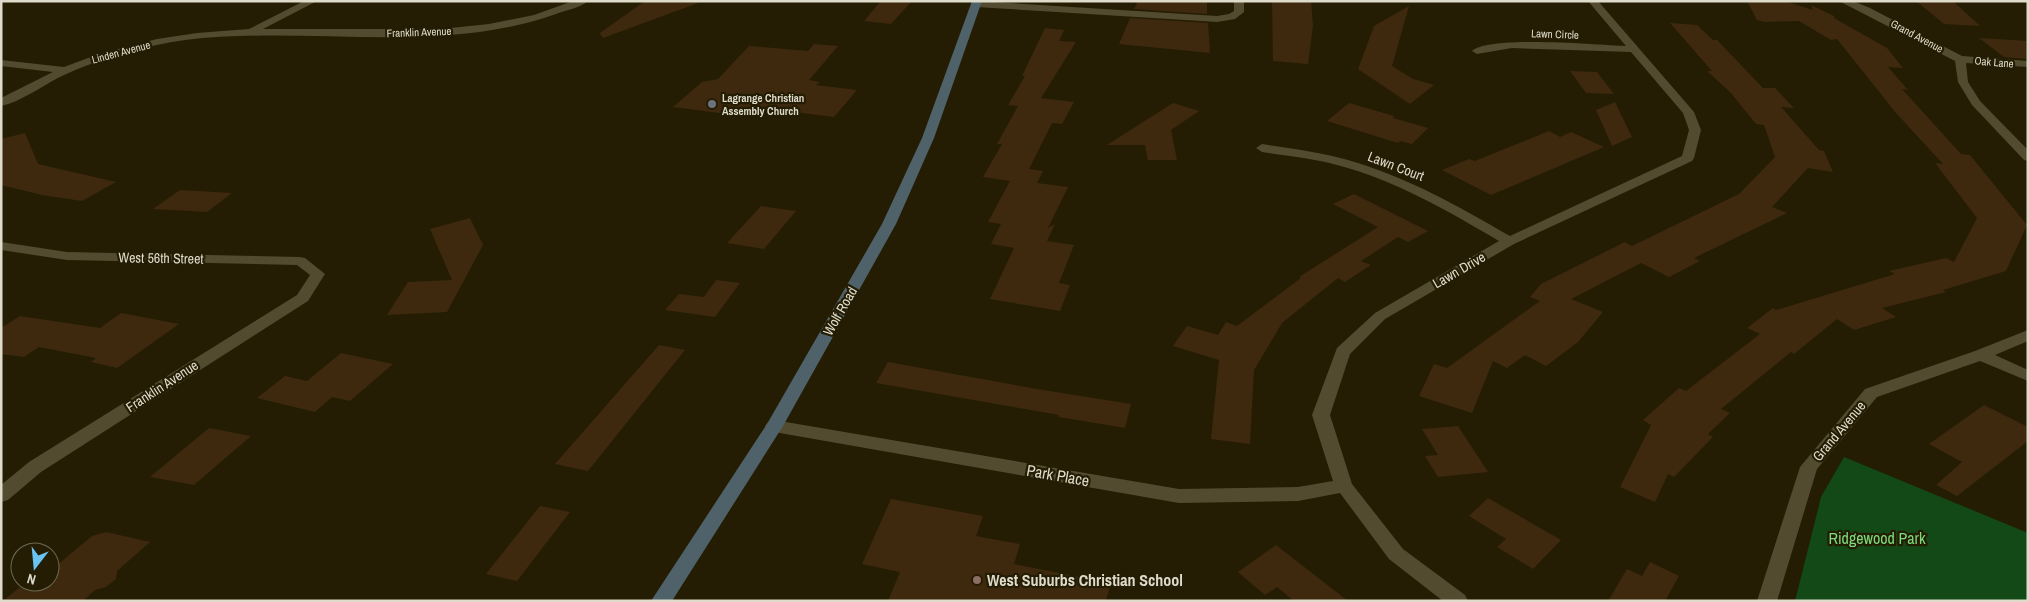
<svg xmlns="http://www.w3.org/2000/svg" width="2029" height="602" font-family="'Archivo Narrow',sans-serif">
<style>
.green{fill:#124916}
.building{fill:#3e290e}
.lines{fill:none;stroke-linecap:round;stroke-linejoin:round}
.street{fill:#524b30;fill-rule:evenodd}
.secondary{fill:#4f626a;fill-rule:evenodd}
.worship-dot{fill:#6b7280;stroke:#241d03;stroke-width:2}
.education-dot{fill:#8d6e63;stroke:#241d03;stroke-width:2}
.labels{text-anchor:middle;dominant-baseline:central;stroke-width:4.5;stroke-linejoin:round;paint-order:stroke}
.far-street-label{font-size:11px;fill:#dfdbcb;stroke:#241d03}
.far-poi-label{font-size:11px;font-weight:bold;fill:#dfdbcb;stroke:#241d03;text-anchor:start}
.street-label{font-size:14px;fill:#dfdbcb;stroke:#241d03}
.near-street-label{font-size:16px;fill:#dfdbcb;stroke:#241d03}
.near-park-label{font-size:16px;fill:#7bdb7d;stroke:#241d03}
.near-poi-label{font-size:16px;font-weight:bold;fill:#dfdbcb;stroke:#241d03;text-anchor:start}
</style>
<rect width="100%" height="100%" fill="#241d03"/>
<path class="green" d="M1844,457l184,76v68h-233l26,-104z"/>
<path class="building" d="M645,1h52l1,2 -95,35 -3,-5z
M881,1h31l-21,23 -27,-3z
M1138,1h69v13l-73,-5z
M1272,1h39l2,25 -5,38 -35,-3z
M1747,1h38l28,9 -2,-5 23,11v2l53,30 16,20 -15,-1 20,23 -6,-1 59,65 9,1 57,70 -21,46 -63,19 3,2 -64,16 14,9 -42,13 -17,-11 -43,35 -3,-2 -70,57 9,4 -22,21 5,3 -39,40 -6,-3 -13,28 -35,-15 31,-62 -8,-5 36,-32 7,3 74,-57 -13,-6 26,-20 3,2 119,-36 -6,-3 57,-13 8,4 23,-44 -42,-55 8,1 -47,-51 -59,-74 -6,1 -32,-19 -34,1 -8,-2z
M1916,1h37l27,25 -36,-2z
M1409,6l-17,60 21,13 21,6 -24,19 -52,-35 16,-43z
M1130,18l78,5 2,30 -91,-9z
M1670,23l27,2 16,15h4l46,48h12l19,20 -13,-1 38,43 5,1 9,21 -25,-4 -36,39 15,6 -93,45 6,3 -31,16 -28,-14 -70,36 32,13 -25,30 -32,24 -21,-11 -18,13 -14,-7 -21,52 -53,-17 15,-32 13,4 93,-67 -10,-4 11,-13 84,-42 7,4 107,-52 36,-37 -11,-32 -8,-1 -25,-31 -24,-22h5z
M1045,28l19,2 -5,11 17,1 -35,56 33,4 -12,22 -10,-1 -23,46 14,2 -6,12 31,4 -20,41 7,-4 -8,17 27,4 -15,38 11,2 -10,26 -70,-12 24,-51 -23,-4 10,-20 -13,-2 22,-41 -27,-4 19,-33h-5l21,-38 -10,-1 17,-29h-3z
M1979,38l49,3v18l-24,-2z
M814,44l24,2 -29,34 11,2 -4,3 41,5 -23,27 -81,-10 -10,9 -70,-9 29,-25 16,-3 31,-33 59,5z
M1570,71l27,1 17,22 -28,-1z
M1615,102l17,35 -20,9 -16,-36z
M1173,103l26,8 -28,19 6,30h-29l-3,-15h-38z
M1349,103l45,13 -1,2 35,10 -16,16 -12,-3 -2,2 -71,-22z
M1549,131l11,6 11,-5 33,15 -113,48 -49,-25 27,-11 6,2z
M25,133l13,31 78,18 -34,19 -40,-6 -41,-10v-46z
M180,190l52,3 -25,19 -54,-3z
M1354,194l74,37 -20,11 -10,-5 -37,24 10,4 -26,17 -7,-4 -56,45 -28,47 -4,74 -39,-5 8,-79 -46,-14 14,-20 31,9 8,-13 11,4 64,-48 -2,-1 79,-50 -45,-23z
M761,206l35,5 -32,38 -37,-6z
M470,218l13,27 -36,67 -60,3 21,-33 44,-2 -22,-51z
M716,280l24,3 -25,34 -50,-7 14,-16 25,3z
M121,313l58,11 -62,44 -26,-6 5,-4 -57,-11 -15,10 -23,-3v-26l19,-12 80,12z
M659,345l26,5 -97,121 -33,-7z
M341,353l52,11 -43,37 -18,-4 -17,15 -58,-14 28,-22 22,5z
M888,362l149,27 94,15 -6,24 -66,-11v-2l-183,-32z
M1984,405l44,22v14l-71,55 -21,-11 26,-23 -33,-18z
M1458,426l30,46 -50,5 -13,-21 13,-1 -16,-26z
M209,428l42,8 -57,49 -44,-8z
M1488,498l73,42 -28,29 -36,-22 9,-8 -37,-23z
M891,499l92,17 -7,20 44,8 -6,20 97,19 -5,18h-218l12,-29 -38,-8z
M540,506l30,6 -53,69 -31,-7z
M106,532l44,10 -33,29 -1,8 -10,8 -11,3 -12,11h-80l23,-19h24v-11l42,-35z
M1276,545l72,56h-54l-17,-14 -12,8 -27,-23z
M1650,562l29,14 -14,25h-57l19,-32 15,7z"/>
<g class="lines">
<path class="street" d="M304,1h13l-54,28h178l48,-5 45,-9 39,-14h15c-8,7 -22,9 -32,13 -118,42 -249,11 -371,26 -42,6 -85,18 -123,36 -19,9 -41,26 -61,30v-8l52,-26 -52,-6v-6l63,7 35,-13 58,-15 40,-6 52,-4z
M978,1l239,15 12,-2 5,-3v-10h10v11l-9,7 -18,3 -241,-15 -5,-3z
M1588,1h10l96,111 7,18 -7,28 -2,3 -178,83 -129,75 -35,35 -20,61 22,69 51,65 62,46 3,6h-25l-54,-42 -49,-66 -42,8 -119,2 -405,-71 -6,-2 -3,-4 3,-4 6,-2 405,69 119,-2 35,-6 -21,-66 25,-67 38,-35 124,-72c-51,-30 -104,-61 -162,-76 -25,-7 -50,-9 -75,-13l-6,-4 6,-4c29,5 58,8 86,16 57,16 110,46 162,76l172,-80 7,-26 -6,-17 -52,-61 -119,-4 -35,6 -5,-3c17,-16 126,-6 154,-5z
M1839,1h14l17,7 92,48 66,5v6l-62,-4 2,19 12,19 48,49v11l-4,-1 -52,-55 -14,-23 -3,-21z
M1,242l66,10 233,5 5,1 20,16 -17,27 -267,171 -33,28 -7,2v-17l28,-23 268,-167 13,-20 -13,-10 -230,-5 -66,-10z
M2028,330v11l-33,14 33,15v11l-48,-20 -103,36 -60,72 -40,132h-20l43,-134 65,-78 110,-38z"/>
<path class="secondary" d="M972,1h10l-48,137 -38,86 -113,202 -111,175h-21l116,-177 115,-200 40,-86z"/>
</g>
<circle class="worship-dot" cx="712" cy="104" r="5"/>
<circle class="education-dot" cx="977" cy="580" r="5"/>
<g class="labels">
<g class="far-street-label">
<text transform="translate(419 32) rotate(-2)">Franklin Avenue</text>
<text transform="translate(1555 34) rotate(2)">Lawn Circle</text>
<text transform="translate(1917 36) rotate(28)">Grand Avenue</text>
<text transform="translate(121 52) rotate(-15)">Linden Avenue</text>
<text transform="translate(1994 62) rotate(5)">Oak Lane</text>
</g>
<g class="far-poi-label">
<text x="722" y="98">Lagrange Christian<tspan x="722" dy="13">Assembly Church</tspan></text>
</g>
<g class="street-label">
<text transform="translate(1396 166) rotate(21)">Lawn Court</text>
<text transform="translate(161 258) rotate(1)">West 56th Street</text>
<text transform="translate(1459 270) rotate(-30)">Lawn Drive</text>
<text transform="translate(840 311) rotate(-60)">Wolf Road</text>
<text transform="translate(162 386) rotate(-33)">Franklin Avenue</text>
<text transform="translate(1839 431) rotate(-50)">Grand Avenue</text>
</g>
<g class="near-street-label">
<text transform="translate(1058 475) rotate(10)">Park Place</text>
</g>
<g class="near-park-label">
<text x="1877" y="538">Ridgewood Park</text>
</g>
<g class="near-poi-label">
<text x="987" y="580">West Suburbs Christian School</text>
</g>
</g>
<rect width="2029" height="602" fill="none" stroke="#dfdbcb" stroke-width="5"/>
<g transform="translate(35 567) rotate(196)"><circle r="24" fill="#241d03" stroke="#6f6953"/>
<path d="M0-4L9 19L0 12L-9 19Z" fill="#6ac3f1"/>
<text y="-8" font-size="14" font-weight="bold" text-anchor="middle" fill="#dfdbcb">N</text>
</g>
</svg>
